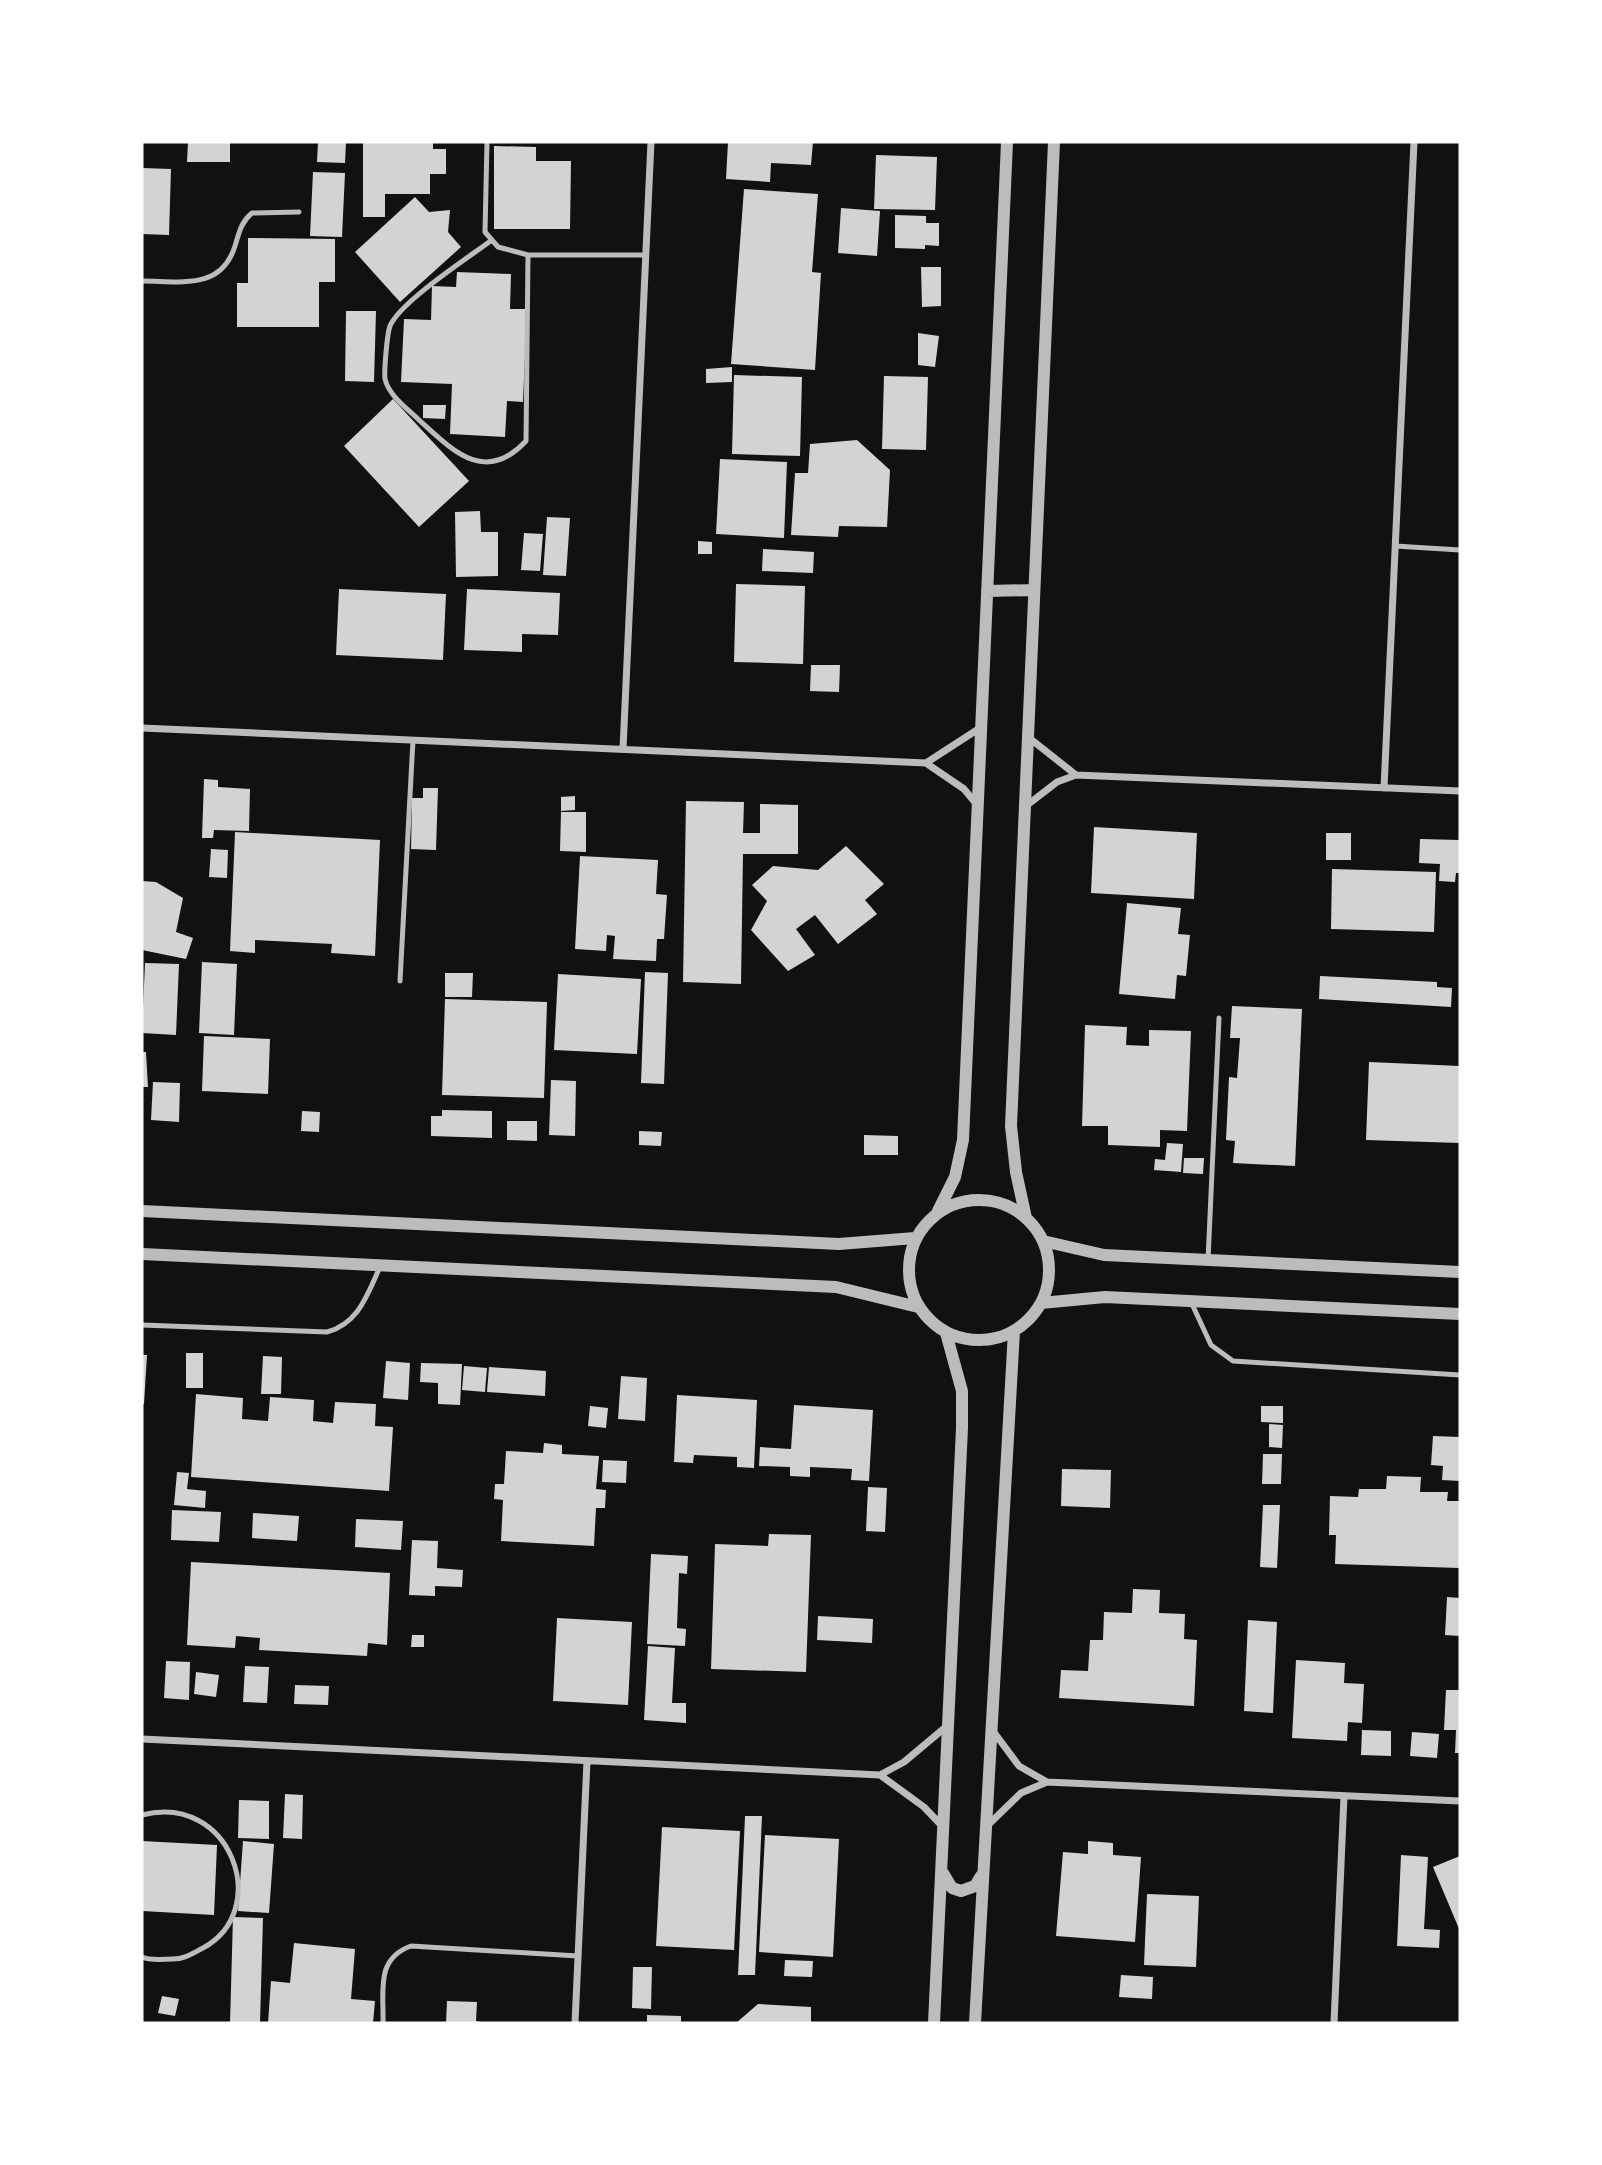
<svg xmlns="http://www.w3.org/2000/svg" width="1602" height="2165" font-family="'PT Sans',sans-serif">
<style>
.building{fill:#d3d3d3}
.lines{fill:none;stroke-linecap:round;stroke-linejoin:round}
.service{stroke:#bcbcbc;stroke-width:5}
.minor{stroke:#bcbcbc;stroke-width:7}
.tertiary{stroke:#bcbcbc;stroke-width:12}
</style>
<rect width="100%" height="100%" fill="#111"/>
<path class="building" d="M188,142h42v20h-43z
M318,142h28l-1,21 -28,-1z
M363,142h70v7h13v25h-16v20h-45v23h-22z
M728,142h85l-2,23 -40,-2 -1,19 -44,-3z
M494,146l42,1v14h35l-1,68h-76z
M876,155l61,2 -2,53 -61,-1z
M142,168l29,1 -2,66 -27,-1z
M313,172l32,1 -3,64 -32,-1z
M744,189l74,5 -6,78 9,1 -6,97 -84,-6z
M415,197l14,15 21,-2 -2,22 13,15 -61,55 -45,-50z
M841,208l39,3 -3,45 -39,-3z
M895,215l31,1v7h13v23l-14,-1v4l-30,-1z
M248,238l87,1v43h-16v45h-82v-44h11z
M921,267h20v39l-19,1z
M457,272l54,2 -1,35h17l-4,93 -16,-1 -2,36 -55,-3 2,-50 -51,-2 3,-63 27,1 1,-34 24,1z
M346,311h30l-2,71 -29,-1z
M918,333l21,3 -4,31 -17,-2z
M732,367v15l-26,1v-14z
M734,375l68,2 -2,79 -68,-2z
M884,376l44,1 -2,73 -44,-1z
M393,399l76,82 -50,46 -75,-81z
M423,405h23l-1,14 -22,-1z
M857,440l33,30 -3,57 -48,-1 -1,11 -47,-2 4,-62h13l2,-29z
M720,459l67,3 -3,76 -68,-4z
M480,511l1,21h17v44l-42,1 -1,-65z
M547,517l23,1 -4,58 -23,-1z
M524,533l19,1 -3,37 -19,-1z
M698,541l14,1v12h-14z
M763,549l51,3 -1,21 -51,-2z
M736,584l69,2 -2,78 -69,-2z
M339,589l107,5 -3,66 -107,-5z
M467,589l93,4 -2,42 -36,-1v18l-58,-2z
M811,665h29l-1,27 -29,-1z
M204,779l14,1v7l32,2 -1,42 -35,-1 -1,8h-11z
M423,788h15l-2,62 -25,-1 1,-51h11z
M575,796v14l-14,1v-14z
M686,801l58,1 -1,31h17v-29l38,1v49h-55l-2,130 -58,-2z
M561,812h25v40l-26,-1z
M1094,827l103,6 -3,66 -103,-6z
M235,832l145,8 -5,116 -44,-3 1,-9 -77,-4v13l-25,-2z
M1326,833h25v27h-25z
M1420,839l40,1v33h-4l-1,9 -16,-1 1,-17 -21,-1z
M846,846l38,38 -19,16 12,14 -39,30 -23,-29 -19,14 19,26 -27,16 -37,-41 16,-29 -15,-16 21,-19 45,4z
M211,849l17,1 -1,28 -18,-1z
M580,856l78,4 -2,34 11,1 -3,44h-7l-1,22 -43,-2 2,-23 -8,-1 -1,16 -31,-2z
M1332,869l104,3 -2,60 -103,-3z
M142,881l14,1 27,16 -7,34 17,6 -7,21 -44,-9z
M1127,903l54,5 -3,26 12,1 -4,41 -9,-1 -2,24 -56,-5z
M202,962l35,2 -3,71 -35,-2z
M145,963l34,1 -3,71 -34,-2z
M645,972l23,1 -4,111 -23,-1z
M445,973h28l-1,24h-27z
M558,974l83,5 -4,75 -83,-4z
M1320,976l117,6v5l15,1 -1,19 -132,-8z
M445,999l102,3 -3,96 -102,-3z
M1232,1006l70,3 -7,157 -62,-3 2,-22 -9,-1 3,-63 8,1 3,-40h-10z
M1085,1025l42,2 -1,18 23,1v-16l42,1 -4,100 -27,-1v17l-52,-2v-19h-26z
M204,1036l66,3 -2,55 -66,-3z
M142,1052h4l2,35h-6z
M1369,1062l91,4v77l-94,-3z
M551,1080l25,1 -1,55 -26,-1z
M153,1082l27,1 -1,39 -28,-2z
M442,1110l50,1v27l-61,-2v-20h11z
M302,1111l18,1 -1,20 -18,-1z
M507,1121h30v20l-30,-1z
M639,1131l23,1 -1,14 -22,-1z
M864,1135l34,1v19h-34z
M1167,1143l16,1 -2,28 -27,-2 1,-11 10,1z
M1184,1158h20l-1,16 -20,-1z
M186,1353h17v35h-17z
M142,1355h5l-3,49h-2z
M263,1356l19,1 -1,37h-20z
M386,1361l24,2 -2,37 -25,-2z
M421,1363l41,1 -2,41 -22,-1v-21l-18,-1z
M464,1366l23,2 -2,24 -23,-2z
M489,1367l57,4 -1,25 -58,-4z
M621,1376l26,2 -2,43 -27,-2z
M196,1394l47,4 -1,21 26,2 2,-24 44,3 -1,21 20,2 2,-21 41,2 -1,22 18,1 -4,64 -198,-14z
M677,1395l80,5 -3,68 -17,-1v-10l-43,-2 -1,8 -19,-1z
M794,1405l79,5 -4,71 -18,-1 1,-11 -42,-2v10l-20,-1v-9l-31,-1 1,-19 31,2z
M590,1406l18,2 -2,20 -18,-2z
M1261,1406h22v17l-22,-1z
M1269,1424l14,1 -1,23 -13,-1z
M1433,1436l27,1v44l-18,-1 1,-14 -12,-1z
M544,1443l18,2v9l37,2 -3,33 10,1 -1,18h-9l-2,38 -93,-5 2,-41 -9,-1 1,-15h9l2,-33 37,2z
M1263,1454h19l-1,30h-19z
M603,1460l24,1 -1,22 -24,-1z
M1062,1469l49,1 -1,38 -49,-2z
M177,1472l12,1 -2,16 19,2 -1,17 -31,-3z
M1387,1476l34,1 -1,15h28l-1,9h13v67l-125,-4 1,-29h-7l1,-39 28,1 1,-8h27z
M868,1487l19,1 -2,44 -19,-1z
M1263,1505h17l-3,63 -17,-1z
M172,1510l49,2 -2,30 -48,-2z
M253,1513l46,3 -2,25 -45,-3z
M356,1519l47,2 -2,29 -46,-3z
M769,1534l42,1 -5,137 -95,-3 4,-125 53,2z
M412,1540l26,1 -1,27 26,2 -1,17 -27,-1v10l-26,-1z
M651,1554l37,2 -1,18 -8,-1 -2,55 9,1 -1,17 -38,-2z
M191,1562l199,11 -3,72 -19,-2 -1,13 -108,-6 1,-12 -24,-2 -1,12 -48,-3z
M1133,1589l27,1 -1,23 26,1 -1,25 13,1 -3,66 -135,-8 2,-28 27,1 2,-31h13l1,-28 28,1z
M1447,1597l13,1v38l-15,-1z
M818,1616l55,3 -1,24 -55,-3z
M557,1618l75,4 -4,83 -75,-4z
M1248,1620l29,2 -4,91 -29,-2z
M412,1635h12v12h-13z
M648,1646l27,2 -3,55h14v20l-42,-3z
M1296,1660l49,3 -1,20 20,1 -2,39 -14,-1 -1,19 -55,-3z
M166,1661l24,1 -1,38 -25,-2z
M245,1666l24,1 -2,36 -24,-1z
M196,1672l23,3 -3,22 -22,-3z
M295,1685l34,1 -1,19 -34,-1z
M1446,1690h14v63h-5l1,-23h-12z
M1362,1730l29,1v25l-30,-1z
M1412,1732l27,2 -2,24 -27,-2z
M285,1794l18,1 -1,44 -19,-1z
M239,1800l30,1v38l-31,-1z
M745,1816h17l-7,159h-17z
M662,1827l78,4 -6,119 -78,-4z
M765,1835l74,4 -6,118 -74,-5z
M142,1841l75,4 -3,70 -72,-4z
M243,1841l31,3 -5,69 -31,-2z
M1088,1841l25,2v12l28,2 -6,85 -79,-6 7,-84 25,2z
M1401,1855l27,2 -4,72 16,1 -1,18 -42,-2z
M1460,1856v75l-27,-64z
M1147,1894l52,2 -3,71 -52,-2z
M233,1917l30,1 -3,105h-30z
M294,1943l61,6 -4,50 24,2 -2,22h-105l3,-42 19,2z
M785,1960l28,1 -1,16 -28,-1z
M633,1967h19l-1,42 -19,-1z
M1121,1975l32,2 -1,22 -33,-2z
M162,1996l17,3 -4,17 -17,-3z
M447,2001l30,1 -1,19 9,2h-39z
M758,2004l53,3v16h-75z
M647,2015l34,1v7h-34z"/>
<g class="lines">
<path class="service" d="M487,142l-2,90 13,15 30,8h117
M492,240c-23,17 -92,62 -102,86 -3,8 -6,45 -5,53 4,17 23,30 34,41 34,31 66,65 107,21l2,-186
M142,281c38,0 79,10 93,-35 4,-13 6,-24 17,-33l47,-1
M1395,546l65,4
M400,981l13,-241
M1208,1260l11,-242
M1192,1304l19,41 22,16 227,14
M142,1325l185,7c32,-9 40,-37 53,-65
M142,1815c89,-23 131,95 61,133 -10,5 -18,11 -30,11 -10,0 -22,2 -31,-2
M383,2023c1,-32 -8,-64 28,-77l167,10"/>
<path class="minor" d="M142,728l784,35 38,26 14,17
M1028,737l48,38
M623,749l28,-607
M926,763l54,-35
M1384,788l30,-646
M1026,806l31,-24 19,-7 384,16
M993,1731l26,35 28,16
M142,1739l738,36 44,32 19,20
M880,1775l24,-13 43,-36
M987,1826l34,-33 26,-11 413,19
M575,2023l12,-262
M1334,2023l10,-227"/>
<path class="tertiary" d="M987,591l47,-1
M909 1270a70 70 0 1 1 140 0a70 70 0 1 1-140 0Z
M142,1211l697,33 76,-6
M938,1211l17,-34 8,-37 44,-998
M1026,1218l-10,-46 -5,-46 43,-984
M1043,1241l61,14 356,17
M142,1254l694,33 82,20
M1041,1303l64,-6 355,17
M943,1873l9,15 9,3 14,-5 6,-10
M934,2023l28,-595v-37l-16,-58
M975,2023l39,-692"/>
</g>
<rect width="1602" height="2165" fill="none" stroke="#ffffff" stroke-width="287"/>
</svg>
